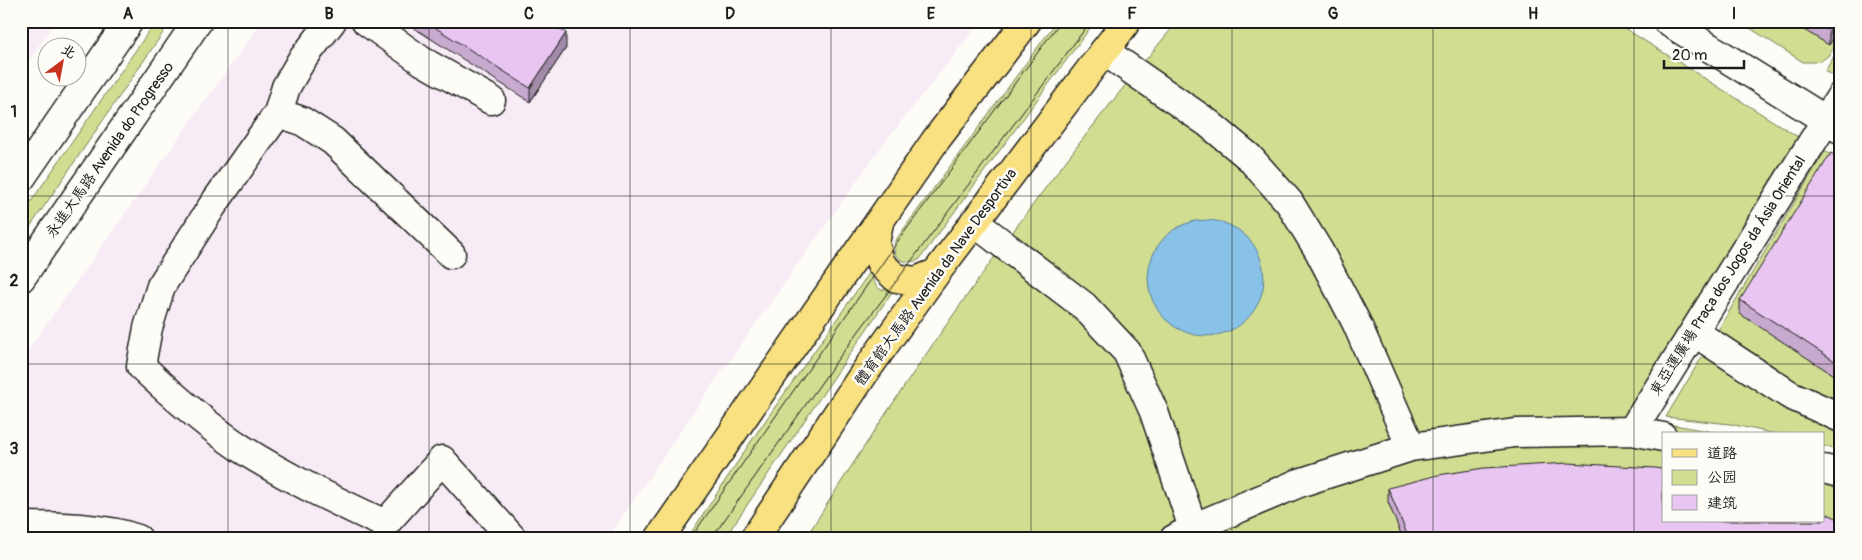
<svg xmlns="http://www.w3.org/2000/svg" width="1862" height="560" font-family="Pangolin,'LXGW WenKai TC',sans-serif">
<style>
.built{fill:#f7ecf5}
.green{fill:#d1de92;stroke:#767d57}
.water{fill:#89c2e8;stroke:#5d8096}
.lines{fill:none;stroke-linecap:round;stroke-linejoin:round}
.minor-casing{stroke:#1c1c1c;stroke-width:31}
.major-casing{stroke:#1c1c1c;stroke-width:31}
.minor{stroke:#fdfcf7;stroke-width:28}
.major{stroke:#f9e181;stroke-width:28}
.tram{stroke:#1c1c1c;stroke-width:1}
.wall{fill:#c8aacf;stroke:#1c1c1c}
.shaded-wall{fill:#a28ba9;stroke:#1c1c1c}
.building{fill:#e8c6f1;stroke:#1c1c1c}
.grid{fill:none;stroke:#1c1c1c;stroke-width:1;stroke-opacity:0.55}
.labels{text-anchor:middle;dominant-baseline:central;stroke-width:5;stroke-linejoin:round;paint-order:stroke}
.street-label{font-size:15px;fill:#1c1c1c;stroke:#fdfcf7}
.neatline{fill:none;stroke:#1c1c1c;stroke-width:2}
.grid-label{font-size:16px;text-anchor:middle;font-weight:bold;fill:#1c1c1c}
</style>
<rect width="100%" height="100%" fill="#fdfcf7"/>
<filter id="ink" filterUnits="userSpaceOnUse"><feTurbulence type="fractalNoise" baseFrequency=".02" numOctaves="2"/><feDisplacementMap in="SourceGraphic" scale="10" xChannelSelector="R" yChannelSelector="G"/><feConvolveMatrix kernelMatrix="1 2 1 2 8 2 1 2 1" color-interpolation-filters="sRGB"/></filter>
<g filter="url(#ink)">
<path class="built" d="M21,21h35l-35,51z
M262,21h719l-100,126 -176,248 -98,144h-586v-179z"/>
<path class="green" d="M156,21h15l-150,219v-24z
M1057,21h35l-2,7 -171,232c-15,5 -28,-1 -24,-19z
M1178,21h435l203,127 -164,273 72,13h-61v87h160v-66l18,5v79h-1036c113,-180 236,-355 373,-518z
M1739,21h102v15l-13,20 -7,5 -7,1h-11z
M1841,45v36l-16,-10z
M1825,151l16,10v290l-18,-5v-12h-47l-46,-10 -64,-7z
M872,269c0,10 1,15 9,21l13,-1 -170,250h-37l67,-102z"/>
<path class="water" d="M1148 278a58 58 0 1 1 116 0a58 58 0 1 1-116 0Z"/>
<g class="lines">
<g class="minor-casing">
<path id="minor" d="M332,21l-31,40 -15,26 -8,26 24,8 31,20 118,113
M366,21l56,40 69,39
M1667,21l173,108
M1104,51l104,72 41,34 40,45 30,49 37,71 55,125
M278,113l-65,92 -52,81 -13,42 -7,38c31,29 65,59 101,83 45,29 94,52 143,75l57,-64 71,79
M21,178l108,-157
M974,222l110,84 43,46 27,60 39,116
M21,278l177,-257
M1694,332l96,63 51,23
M1632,431l209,-335
M1823,469l18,4
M21,526c36,0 83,1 117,13
M1174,539l19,-11 106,-45 112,-36 104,-14 117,-2 31,6"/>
</g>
<g class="major-casing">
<path id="major" d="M879,222l-4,22 6,20 15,14 20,3 20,-8
M659,539l276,-398 92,-120
M754,539l111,-167 71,-99 191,-252"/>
</g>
<use href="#minor" class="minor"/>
<use href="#major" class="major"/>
<path class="tram" d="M690,539l210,-301 161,-217
M711,539l127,-180 253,-338"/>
</g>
<path class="wall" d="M403,21h144l19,27 -36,54z
M1789,21h52l-12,24z
M1841,159v221l-101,-66v-14z
M1388,488l453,51h-438l-15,-37z"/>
<path class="shaded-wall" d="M1835,21h6v5l-12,19v-14z
M566,33v15l-36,54v-14z"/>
<path class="building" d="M425,21h122l19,12 -36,55z
M1813,21h22l-6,10z
M1831,153l10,6v206l-101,-65z
M1568,463l87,5 8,1v52h160v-9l18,8v19h-432l-21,-51 50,-13 46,-7z"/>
</g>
<path class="grid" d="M228,21v518M429,21v518M630,21v518M831,21v518M1031,21v518M1232,21v518M1433,21v518M1634,21v518M21,196h1820M21,364h1820"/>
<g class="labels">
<g class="street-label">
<text transform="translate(110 150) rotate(-55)">永進大馬路 Avenida do Progresso</text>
<text transform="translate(1728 276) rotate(-58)">東亞運廣場 Praça dos Jogos da Ásia Oriental</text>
<text transform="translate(936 277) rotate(-54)">體育館大馬路 Avenida da Nave Desportiva</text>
</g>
</g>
<rect width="1862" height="560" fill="none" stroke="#fdfcf7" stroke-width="55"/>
<rect x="1662" y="432" width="162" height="90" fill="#fdfcf7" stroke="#a3a29f"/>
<rect x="1672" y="449" width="25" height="8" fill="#f9e181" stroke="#a3a29f"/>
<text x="1707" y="458" font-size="15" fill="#1c1c1c">道路</text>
<rect x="1672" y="470" width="25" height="15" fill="#d1de92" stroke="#a3a29f"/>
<text x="1707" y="482" font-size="15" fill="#1c1c1c">公园</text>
<rect x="1672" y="495" width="25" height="15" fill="#e8c6f1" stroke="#a3a29f"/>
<text x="1707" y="508" font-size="15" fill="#1c1c1c">建筑</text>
<g transform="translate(62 62) rotate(32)"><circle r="24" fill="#fdfcf7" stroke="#a3a29f"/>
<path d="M0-4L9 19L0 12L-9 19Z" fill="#c8321e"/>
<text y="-8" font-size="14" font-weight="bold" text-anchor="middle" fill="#1c1c1c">北</text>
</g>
<path d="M1664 60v8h80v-8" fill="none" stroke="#1c1c1c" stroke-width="2.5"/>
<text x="1672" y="60" font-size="15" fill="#1c1c1c" stroke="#fdfcf7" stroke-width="4" paint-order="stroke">20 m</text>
<rect x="28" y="28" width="1806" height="504" class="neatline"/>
<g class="grid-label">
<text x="128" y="19">A</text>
<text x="329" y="19">B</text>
<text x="529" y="19">C</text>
<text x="730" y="19">D</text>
<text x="931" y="19">E</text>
<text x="1132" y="19">F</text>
<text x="1333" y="19">G</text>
<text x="1533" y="19">H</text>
<text x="1734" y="19">I</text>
<text x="14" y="117">1</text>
<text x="14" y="286">2</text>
<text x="14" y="454">3</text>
</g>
</svg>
